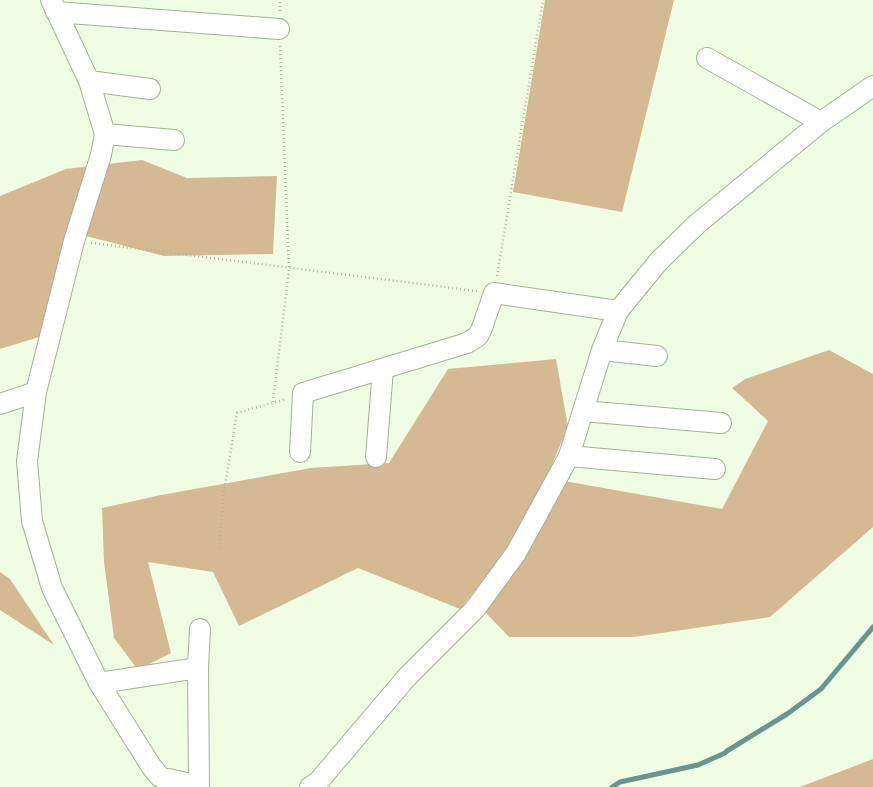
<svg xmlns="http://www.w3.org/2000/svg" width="873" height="787" font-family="Quicksand,sans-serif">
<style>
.forest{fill:#d5b992}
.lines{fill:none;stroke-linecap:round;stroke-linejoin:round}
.stream{stroke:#69958c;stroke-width:5}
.minor-casing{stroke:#a1b392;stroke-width:22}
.path{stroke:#aab6a0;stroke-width:2.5;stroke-dasharray:1 3;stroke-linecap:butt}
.minor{stroke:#fff;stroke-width:20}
</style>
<rect width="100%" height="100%" fill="#effee3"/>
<path class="forest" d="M545,0h129l-52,212 -109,-20z
M142,160l45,18 90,-2 -4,78 -109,2 -78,-20 -47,101 -39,12v-153l66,-27z
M829,350l44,24v153l-103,90 -136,20h-125l-24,-25 79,-131 158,28 46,-88 -36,-33 13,-9z
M556,359l12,68 -47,110 -61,72 -102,-41 -119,58 -26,-54 -65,-10 23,91 -33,17 -24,-32 -10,-76 -2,-54 59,-13 150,-27 78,-5 59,-94z
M0,572l10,7 44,66 -54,-35z
M873,759v28h-73z"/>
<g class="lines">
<path class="stream" d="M612,787l8,-5 78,-17 27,-12 2,-2 60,-37 34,-25 52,-62"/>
<g class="minor-casing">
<path id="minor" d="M51,0l38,81 16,53 -4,21 -27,86 -38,151 -9,69 5,60 20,67 47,95 52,83 9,11 39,9
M56,12l223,17
M707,58l114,64
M89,81l61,8
M105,134l69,6
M602,350l55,6
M0,404l36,-12
M583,411l138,12
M300,452l3,-59 164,-50 11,-7 4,-8 12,-35 124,18
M569,456l146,13
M376,457l7,-88
M99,683l99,-15
M199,787l-1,-119 2,-39
M310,787l8,-5 89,-105 68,-68 41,-56 53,-97 33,-106 16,-39 41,-50 38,-37 124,-102 52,-36"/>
</g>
<path class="path" d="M280,11v-11
M91,243l386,48
M497,276l46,-276
M273,402l16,-133 -9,-223
M219,548l5,-57 13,-78 49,-14"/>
<use href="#minor" class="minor"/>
</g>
</svg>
